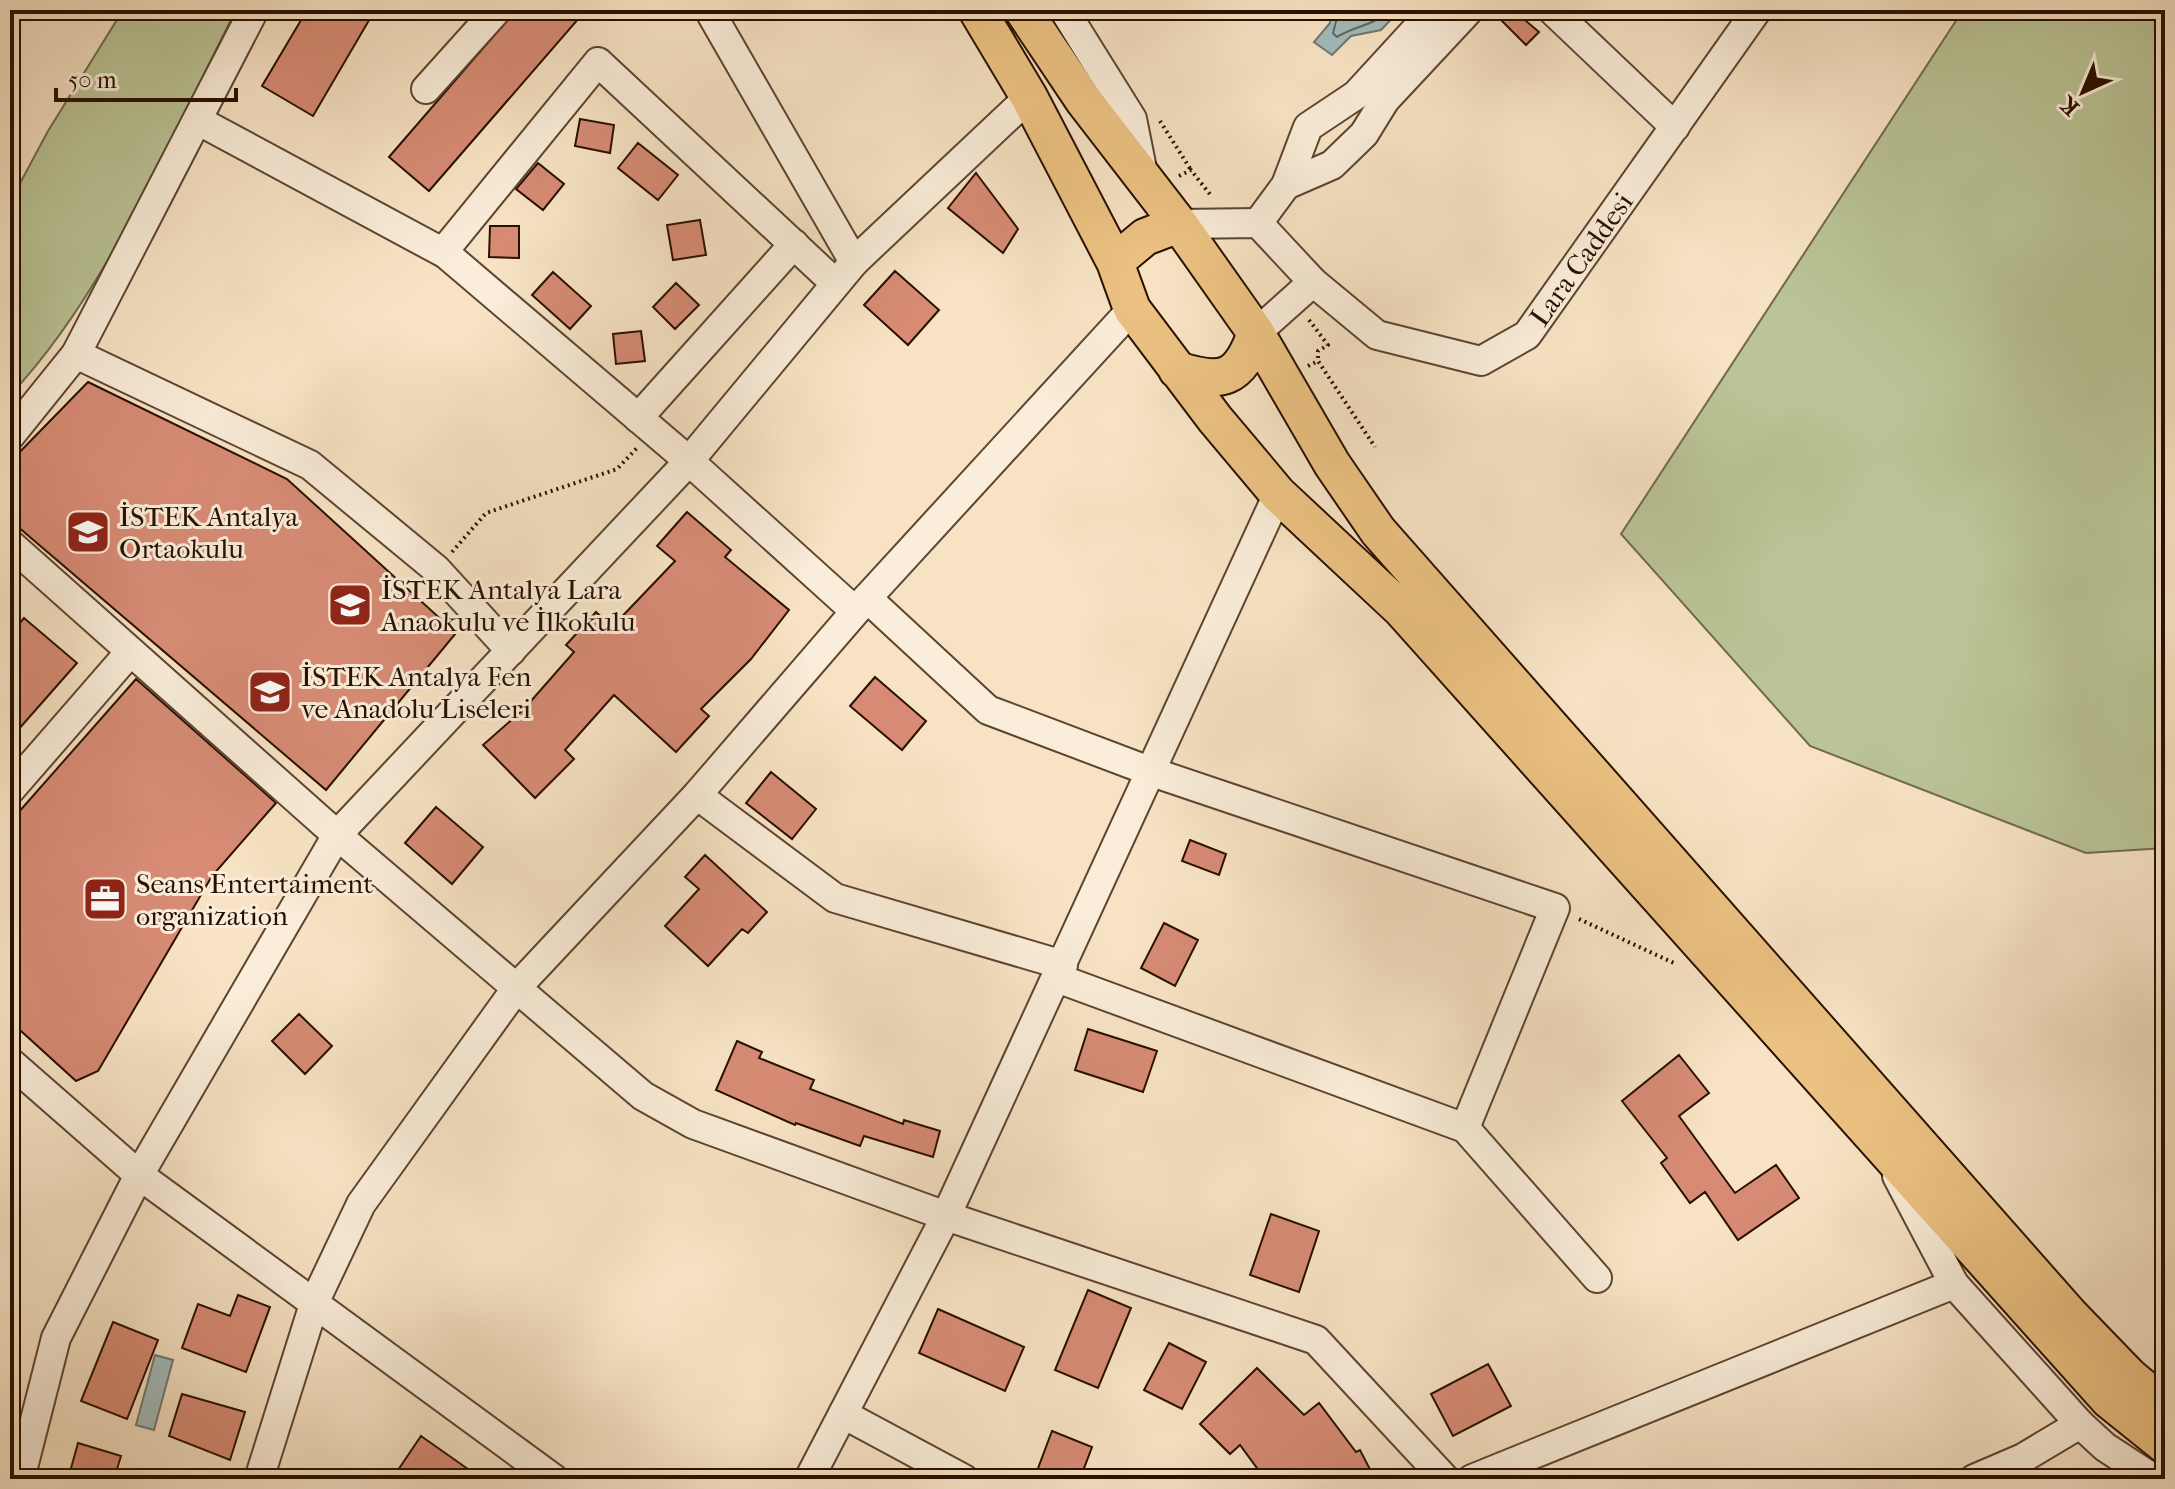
<svg xmlns="http://www.w3.org/2000/svg" width="2175" height="1489" font-family="'IM FELL French Canon',serif">
<style>
.green{fill:#bac496;stroke:#716a4b;stroke-width:2}
.water{fill:#a1bcbd;stroke:#717771;stroke-width:2}
.lines{fill:none;stroke-linecap:round;stroke-linejoin:round}
.shore{stroke:#64665e;stroke-width:2}
.building{fill:#d78b75;stroke:#280f00;stroke-width:2}
.minor-casing{stroke:#5c4431;stroke-width:32}
.major-casing{stroke:#280f00;stroke-width:40}
.path{stroke:#280f00;stroke-width:4;stroke-dasharray:2 4;stroke-linecap:butt}
.minor{stroke:#faedd9;stroke-width:28}
.major{stroke:#ecc282;stroke-width:36}
.labels{text-anchor:middle;dominant-baseline:central;stroke-width:6;stroke-linejoin:round;paint-order:stroke}
.street-label{font-size:28px;fill:#280f00;stroke:#faedd9}
.poi-label{font-size:28px;fill:#280f00;stroke:#faedd9;text-anchor:start}
</style>
<rect width="100%" height="100%" fill="#f7e3c4"/>
<filter id="stains"><feTurbulence type="fractalNoise" baseFrequency=".0025" numOctaves="4"/><feColorMatrix values="0 0 0 0 .2 0 0 0 0 .09 0 0 0 0 .02 0 0 0 .5 -.17"/></filter>
<radialGradient id="worn" r=".72"><stop offset=".6" stop-color="#630" stop-opacity="0"/><stop offset="1" stop-color="#630" stop-opacity=".3"/></radialGradient>
<path class="green" d="M123,10h113c-63,123 -131,286 -226,385v-193l38,-71z
M1963,10h202v838l-79,5 -276,-107 -189,-212z"/>
<path class="water" d="M1332,10h68l-19,20 -30,6 -19,19 -18,-13 16,-19z
M155,1355l18,5 -19,70 -18,-5z"/>
<g class="lines">
<path class="shore" d="M1339,10l-6,23 4,4c17,-11 37,-11 52,-27"/>
</g>
<path class="building" d="M307,10h68l-62,106 -51,-30z
M516,10h70l-157,181 -40,-34z
M1513,10l26,22 -13,13 -24,-24z
M580,119l34,6 -4,28 -35,-7z
M638,143l40,32 -20,25 -40,-32z
M538,163l26,21 -21,26 -27,-21z
M976,173l42,56 -15,24 -55,-45z
M700,220l6,35 -33,5 -6,-35z
M490,226h29v32l-30,-1z
M895,271l44,39 -31,35 -44,-40z
M553,272l38,34 -21,23 -38,-34z
M676,283l23,22 -24,24 -22,-22z
M641,331l4,30 -29,3 -3,-30z
M88,382l199,97 169,154 -130,157 -316,-270v-58z
M687,512l44,38 -6,7 64,53 -38,49 -50,50 8,7 -33,36 -62,-57 -49,55 9,9 -39,39 -52,-53 41,-36 50,-57 -8,-7 30,-33 16,15 63,-66 -18,-15z
M24,618l53,45 -67,76v-104z
M875,677l51,44 -24,29 -52,-44z
M136,679l140,124 -64,73 -114,195 -22,10 -66,-60v-199z
M771,772l45,37 -24,30 -46,-36z
M436,807l47,40 -31,37 -47,-41z
M1190,840l36,14 -7,21 -37,-14z
M705,855l62,57 -19,21 -6,-4 -34,37 -43,-40 34,-37 -14,-12z
M1164,923l34,17 -23,46 -34,-18z
M299,1014l33,32 -27,28 -33,-33z
M1088,1029l69,22 -14,41 -68,-22z
M737,1041l25,11 -3,6 55,22 -4,9 93,35 1,-4 36,11 -7,26 -69,-21 -4,10 -64,-23 -1,2 -79,-35z
M1679,1055l30,38 -30,23 56,77 41,-28 23,33 -61,42 -33,-48 -15,11 -29,-40 6,-5 -45,-57z
M1271,1214l48,17 -20,61 -49,-17z
M1088,1290l43,18 -33,80 -43,-18z
M238,1295l32,12 -24,65 -64,-24 16,-44 32,12z
M938,1309l86,38 -19,44 -86,-38z
M113,1322l45,18 -31,79 -46,-18z
M1169,1343l37,19 -24,47 -38,-19z
M1488,1364l23,42 -58,30 -22,-42z
M1257,1368l47,47 15,-12 37,49 4,-2 15,29h-110l-25,-34 -10,9 -30,-30z
M182,1394l63,18 -15,48 -61,-24z
M1052,1431l40,16 -12,32h-46z
M421,1436l61,43h-90z
M78,1443l43,13 -7,23h-46z"/>
<g class="lines">
<g class="minor-casing">
<g id="minor">
<path d="M709,10l145,252"/>
<path d="M1064,10l68,109 11,55"/>
<path d="M1552,10l123,117"/>
<path d="M426,89l71,-79"/>
<path d="M199,121l247,133 243,207 166,150"/>
<path d="M1286,185l46,-20 32,-31 21,-34 84,-90"/>
<path d="M1258,223l28,-38 22,-58 48,-32 78,-85"/>
<path id="s1" d="M1179,224l79,-1 55,59 64,53 104,26 46,-26 230,-325"/>
<path d="M443,252l155,-190 237,221"/>
<path d="M1256,333l57,-51"/>
<path d="M76,354l234,111 126,104 75,82"/>
<path d="M638,418l156,-174"/>
<path d="M10,436l66,-82 178,-344"/>
<path d="M10,544l327,291 306,261 50,28 253,92 370,124 129,139"/>
<path d="M867,598l121,112 164,62 403,136 -90,220"/>
<path d="M10,790l120,-138"/>
<path d="M697,795l138,103 228,67"/>
<path d="M1057,978l408,150 132,150"/>
<path d="M10,1062l129,113 415,304"/>
<path d="M1897,1176l57,108 126,140 25,23 49,32"/>
<path d="M843,1414l121,65"/>
<path d="M20,1479l36,-141 83,-163 198,-340 352,-374 165,-199 175,-165"/>
<path d="M259,1479l56,-178 46,-97 157,-218 179,-191 170,-197 265,-289"/>
<path d="M809,1479l137,-263 332,-722"/>
<path d="M1472,1479l482,-195"/>
<path d="M1974,1479l49,-21 57,-34"/>
</g>
</g>
<g class="major-casing">
<path id="major" d="M977,10l52,87 86,165 17,47 83,110 63,75 123,115 708,791 56,45
M1023,10l61,91 95,123 77,109 76,131 46,67 692,784 59,61 36,30
M1115,262l30,-25 34,-13
M1177,370c45,14 62,11 79,-37"/>
</g>
<path class="path" d="M1160,121l31,49
M1179,176l12,-6 21,27
M1309,320l19,25 -10,6v10
M1308,366l10,-5 57,86
M452,552l34,-39 131,-44 20,-21
M1579,919l97,45"/>
<use href="#minor" class="minor"/>
<use href="#major" class="major"/>
</g>
<defs>
<g id="school-square" transform="scale(2.3)"><rect x="-9" y="-9" width="18" height="18" rx="4" fill="#8f2418" stroke="#faedd9"/><path d="M0-5L7-2L0 1L-7-2ZM-4 1L0 2.5L4 1V4Q0 6-4 4Z" fill="#fff"/></g>
<g id="office-square" transform="scale(2.3)"><rect x="-9" y="-9" width="18" height="18" rx="4" fill="#8f2418" stroke="#faedd9"/><path d="M-6-3h4V-5.5h4V-3h4V5H-6ZM-1-4.5V-3h2v-1.5ZM-6 0V1H6V0Z" fill="#fff"/></g>
</defs>
<g fill-rule="evenodd">
<use href="#school-square" x="88" y="532"/>
<use href="#school-square" x="350" y="605"/>
<use href="#school-square" x="270" y="692"/>
<use href="#office-square" x="105" y="899"/>
</g>
<g class="labels">
<g class="street-label">
<text stroke="none"><textPath href="#s1" startOffset="496">Lara Caddesi</textPath></text>
</g>
<g class="poi-label">
<text x="119" y="516">İSTEK Antalya<tspan x="119" dy="32">Ortaokulu</tspan></text>
<text x="381" y="589">İSTEK Antalya Lara<tspan x="381" dy="32">Anaokulu ve İlkokulu</tspan></text>
<text x="301" y="676">İSTEK Antalya Fen<tspan x="301" dy="32">ve Anadolu Liseleri</tspan></text>
<text x="136" y="883">Seans Entertaiment<tspan x="136" dy="32">organization</tspan></text>
</g>
</g>
<rect width="2175" height="1489" fill="none" stroke="#f7e3c4" stroke-width="40"/>
<rect x="12" y="12" width="2151" height="1465" fill="none" stroke="#280f00" stroke-width="4"/>
<rect x="20" y="20" width="2135" height="1449" fill="none" stroke="#280f00" stroke-width="2"/>
<g transform="translate(2083 92) rotate(224)" stroke="#faedd9" stroke-width="6" paint-order="stroke">
<path d="M0-6L14 30L0 20L-14 30Z" fill="#280f00"/>
<text y="-12" font-size="22" font-weight="bold" text-anchor="middle" fill="#280f00">K</text>
</g>
<path d="M56 88v12h180v-12" fill="none" stroke="#280f00" stroke-width="4"/>
<text x="68" y="88" font-size="24" fill="#280f00" stroke="#faedd9" stroke-width="6" paint-order="stroke">50 m</text>
<rect width="100%" height="100%" filter="url(#stains)"/>
<rect width="100%" height="100%" fill="url(#worn)"/>
</svg>
